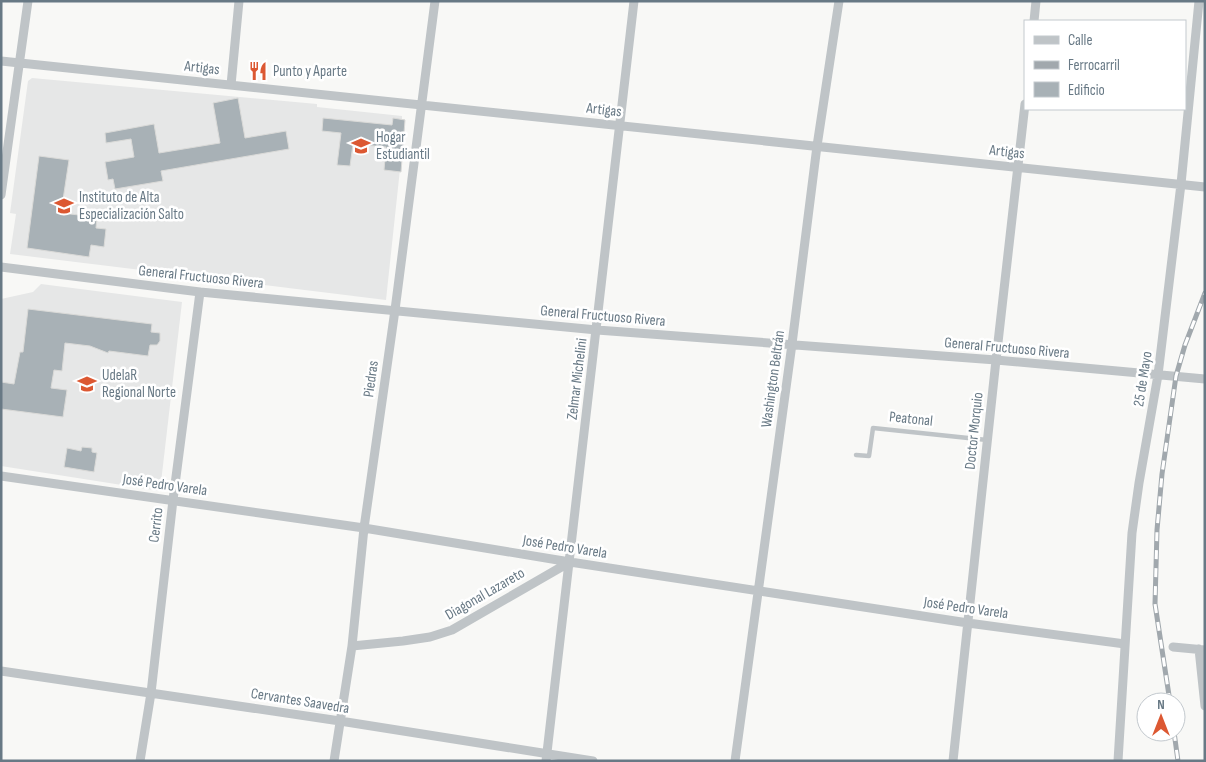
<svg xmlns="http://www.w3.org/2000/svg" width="1206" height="762" font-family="'Sofia Sans Condensed',sans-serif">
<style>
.built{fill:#e6e7e7}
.building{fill:#a8b1b6;stroke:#dadad8}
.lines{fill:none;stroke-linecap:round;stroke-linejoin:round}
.lane{stroke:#bfc4c7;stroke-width:4.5}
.street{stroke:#bfc4c7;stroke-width:9}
.rail-casing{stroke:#a1a8ad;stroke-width:5}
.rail{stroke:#fff;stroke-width:3;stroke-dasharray:9;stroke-linecap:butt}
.labels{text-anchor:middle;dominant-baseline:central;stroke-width:5;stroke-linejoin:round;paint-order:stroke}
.street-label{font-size:15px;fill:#687985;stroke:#fff}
.poi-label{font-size:15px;fill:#687985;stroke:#fff;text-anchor:start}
</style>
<rect width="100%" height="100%" fill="#f8f8f6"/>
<path class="built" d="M32,78l285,26v3l85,9v3h3l-1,15 2,1v5l-3,1 -17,159 -376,-46 6,-40 -6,-1 18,-132z
M41,284l141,18 -22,189 -159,-25v-167l32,-7z"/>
<path class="building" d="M238,98l7,40 41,-7 3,18 -128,22 2,10 -48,8 -2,-10 -5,1 -3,-18 29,-5 -3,-18 -25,4 -1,-10 49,-9 5,29 61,-10 -7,-40z
M323,118l69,7 1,-7 12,2 -4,52 -17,-2 2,-23 -33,-3 -3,22 -13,-1 4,-32 -19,-2z
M39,156l30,4 -8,53 36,4 -1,11 10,1 -2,18 -13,-2 -2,12 -62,-9z
M28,309l124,15 -1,8 9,1v8l-3,4h-7l-2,11 -39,-5 -1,2 -18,-7 -25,-3 -3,28 -8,-1 -3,18 16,2 -4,27 -62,-8v-27l13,2 6,-32h3z
M82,447l10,1v4l5,1 -3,19 -30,-5 3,-19 14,3z"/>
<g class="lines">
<path class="lane" d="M856,455l13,1 4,-28 114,12"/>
<path class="street" d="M1034,21l2,-20
M1,61l1204,126
M231,85l8,-84
M1,195l27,-194
M1,267l199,25 397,38 399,30 209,19
M1,476l363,52 206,34 398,61 157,21
M352,646l51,-5 27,-4 22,-7 118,-68
M1173,647l32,3
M1199,649l6,57
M1,671l339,50 253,40
M140,761l11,-68 22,-193 27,-208
M334,761l18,-115 12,-118 31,-218 40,-309
M546,761l88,-760
M735,761l57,-417 25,-198 22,-145
M953,761l43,-401 29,-256
M1118,761l14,-228 7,-50 19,-108 23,-191 18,-183"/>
<g class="rail-casing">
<path id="rail" d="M1170,702l-15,-98 2,-74 5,-56 14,-98 9,-31 20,-52
M1174,732l4,29"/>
</g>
<use href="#rail" class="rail"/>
</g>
<defs>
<g id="restaurant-bare" transform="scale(1.5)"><path d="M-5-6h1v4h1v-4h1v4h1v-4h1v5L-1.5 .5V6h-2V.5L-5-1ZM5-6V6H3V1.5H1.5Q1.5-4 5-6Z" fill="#dc5832" stroke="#fff" stroke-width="2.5" paint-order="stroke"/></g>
<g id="university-bare" transform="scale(1.5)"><path d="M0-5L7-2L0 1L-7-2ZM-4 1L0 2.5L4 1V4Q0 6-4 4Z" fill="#dc5832" stroke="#fff" stroke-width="2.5" paint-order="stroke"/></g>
</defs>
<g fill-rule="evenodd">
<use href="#restaurant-bare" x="258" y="71"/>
<use href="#university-bare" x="361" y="146"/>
<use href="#university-bare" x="64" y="206"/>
<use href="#university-bare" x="87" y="384"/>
</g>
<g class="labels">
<g class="street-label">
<text transform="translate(202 68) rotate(6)">Artigas</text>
<text transform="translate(604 110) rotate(6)">Artigas</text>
<text transform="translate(1007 152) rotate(6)">Artigas</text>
<text transform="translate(201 277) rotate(6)">General Fructuoso Rivera</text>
<text transform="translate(603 316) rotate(5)">General Fructuoso Rivera</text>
<text transform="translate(1007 348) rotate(5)">General Fructuoso Rivera</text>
<text transform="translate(371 379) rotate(-82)">Piedras</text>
<text transform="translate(577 379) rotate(-83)">Zelmar Michelini</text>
<text transform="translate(773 379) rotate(-82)">Washington Beltrán</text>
<text transform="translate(1143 379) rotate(-81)">25 de Mayo</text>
<text transform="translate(911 419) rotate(6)">Peatonal</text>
<text transform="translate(974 431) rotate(-84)">Doctor Morquio</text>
<text transform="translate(165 485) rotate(8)">José Pedro Varela</text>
<text transform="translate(156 525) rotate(-83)">Cerrito</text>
<text transform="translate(565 547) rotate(9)">José Pedro Varela</text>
<text transform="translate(485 594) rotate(-30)">Diagonal Lazareto</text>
<text transform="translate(966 608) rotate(8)">José Pedro Varela</text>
<text transform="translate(300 701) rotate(9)">Cervantes Saavedra</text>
</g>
<g class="poi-label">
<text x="273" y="71">Punto y Aparte</text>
<text x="376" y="137">Hogar<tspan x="376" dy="17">Estudiantil</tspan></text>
<text x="79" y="197">Instituto de Alta<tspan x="79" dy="17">Especialización Salto</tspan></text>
<text x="102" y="375">UdelaR<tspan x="102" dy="17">Regional Norte</tspan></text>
</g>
</g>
<rect width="1206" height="762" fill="none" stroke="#687985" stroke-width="5"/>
<rect x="1024" y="20" width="162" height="90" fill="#ffffff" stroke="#c3c9ce"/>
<rect x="1034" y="36" width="25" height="8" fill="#bfc4c7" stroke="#c3c9ce"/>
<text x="1068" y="45" font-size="15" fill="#687985">Calle</text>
<rect x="1034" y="61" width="25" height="8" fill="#a1a8ad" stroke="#c3c9ce"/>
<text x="1068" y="70" font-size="15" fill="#687985">Ferrocarril</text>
<rect x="1034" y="82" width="25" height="15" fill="#a8b1b6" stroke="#c3c9ce"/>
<text x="1068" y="95" font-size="15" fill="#687985">Edificio</text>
<g transform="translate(1161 717)"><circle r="24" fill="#ffffff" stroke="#c3c9ce"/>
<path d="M0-4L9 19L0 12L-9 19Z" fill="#dc5832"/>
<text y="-8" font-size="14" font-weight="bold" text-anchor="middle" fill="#687985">N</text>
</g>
</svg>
